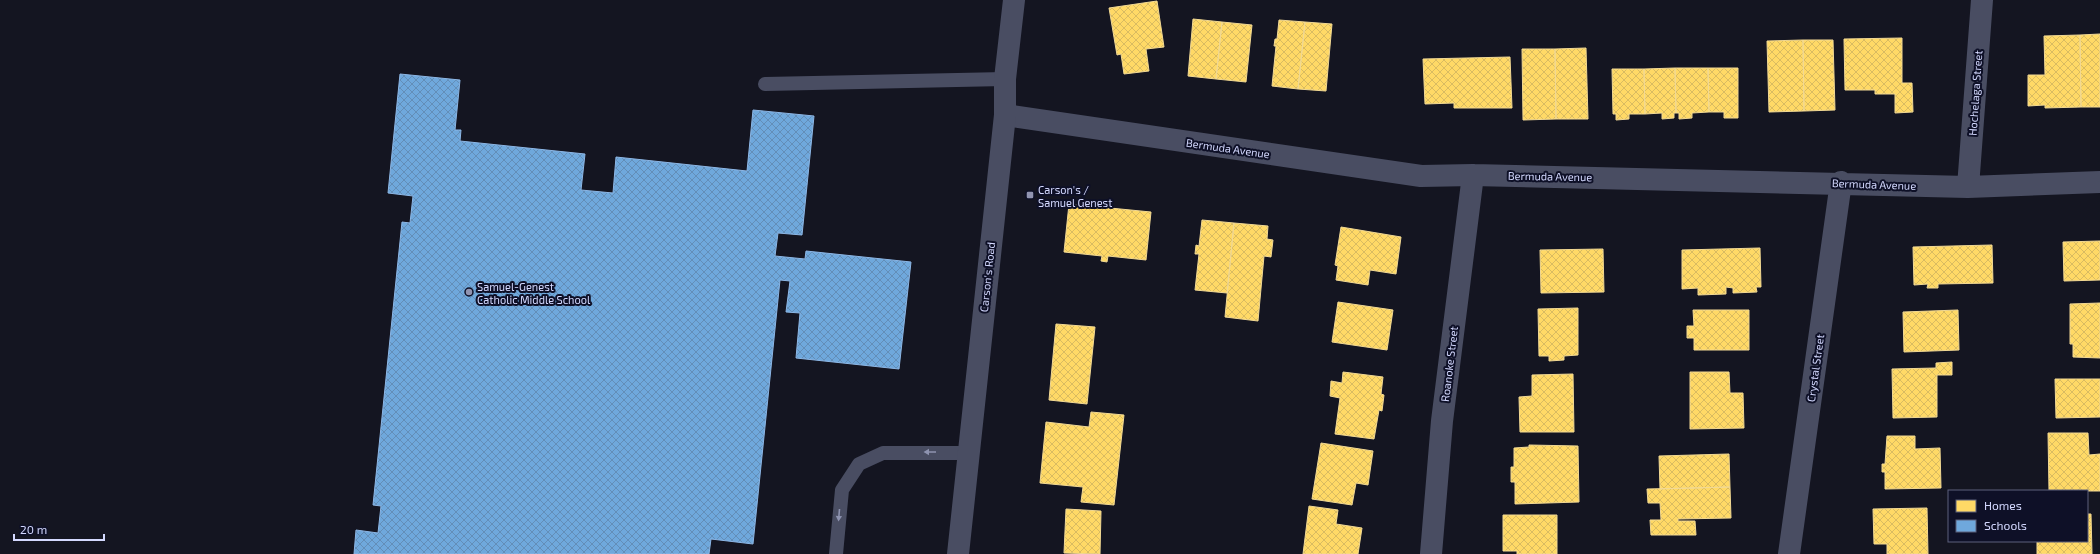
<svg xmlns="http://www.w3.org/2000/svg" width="2100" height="554" font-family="'Exo 2',sans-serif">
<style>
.homes{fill:url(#homes-cross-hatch);stroke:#f2d994}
.schools{fill:url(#schools-cross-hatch);stroke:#8db7e6}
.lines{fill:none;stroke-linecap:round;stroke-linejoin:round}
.service{stroke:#494d62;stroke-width:14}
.minor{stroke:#494d62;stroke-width:22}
.tertiary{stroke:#494d62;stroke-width:22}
.oneway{fill:#8e93b0}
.poi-dot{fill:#9194b1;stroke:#0e1027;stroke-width:1.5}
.labels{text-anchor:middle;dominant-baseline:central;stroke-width:4;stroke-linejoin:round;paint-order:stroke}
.street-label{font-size:11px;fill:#d4d9ff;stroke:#0e1027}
.poi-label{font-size:11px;fill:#d4d9ff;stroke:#0e1027;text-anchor:start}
</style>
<defs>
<pattern id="homes-cross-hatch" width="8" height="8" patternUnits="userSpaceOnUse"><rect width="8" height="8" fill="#ffd966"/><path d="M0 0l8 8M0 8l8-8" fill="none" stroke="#d9bb61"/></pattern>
<pattern id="schools-cross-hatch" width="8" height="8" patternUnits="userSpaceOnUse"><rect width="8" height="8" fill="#6fa8dc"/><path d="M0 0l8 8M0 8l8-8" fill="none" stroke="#638eb8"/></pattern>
</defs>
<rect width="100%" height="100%" fill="#141521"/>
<path class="homes" d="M1157,1l7,46 -18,2 3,22 -25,3 -3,-20 -4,1 -8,-47z
M1193,19l29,3 -6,57 -28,-3z
M1279,20l26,2 -7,67 -26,-3 4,-40h-2l1,-7h2z
M1222,22l30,3 -6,57 -30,-3z
M1305,22l27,2 -6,67 -28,-2z
M2100,34v73h-19l-1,-72z
M2080,35l1,72 -36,1v-3l-17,1v-31h17l-1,-39z
M1902,38v45h10l1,29 -18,1v-19h-20v-4h-30l-1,-51z
M1803,40h30l2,70 -31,1z
M1803,40l1,71 -35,1 -2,-71z
M1586,48l2,71h-32l-1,-70z
M1522,49h33l1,70 -33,1z
M1510,57l2,51h-58v-5l-29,1 -2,-45z
M1675,68l1,45h-2v5l-12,1v-6l-17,1 -1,-45z
M1675,68h33l1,44 -17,1v5l-13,1v-6h-3z
M1708,68h30v50h-14v-6h-15z
M1612,69h32l1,45h-16v5l-13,1v-6h-3z
M1069,204l82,8 -5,48 -38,-4 -1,6 -6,-1 1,-5 -38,-4z
M1202,220l32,3 -7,70 -32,-3 4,-36h-4l1,-9 3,1z
M1234,223l34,3 -1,13 6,1 -2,17 -7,-1 -6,65 -33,-4z
M1341,227l60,10 -5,37 -26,-4 -2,15 -32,-5 2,-14 -3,-1z
M2100,241v39l-36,1 -1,-39z
M1992,245l1,38 -55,1v4h-11l1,-4 -14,1 -1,-38z
M1760,248l1,39h-5l1,5 -24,1v-5l-7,-1v7l-28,1v-7l-16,1v-39z
M1603,249l1,43 -63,1 -1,-43z
M1338,302l55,8 -6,40 -55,-8z
M2100,303v55l-27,-1v-13h-3v-40z
M1578,308v47l-14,1v4l-15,1v-5h-10l-1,-47z
M1693,310h56v40h-55v-12h-7v-12h7z
M1958,310l1,40 -55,2 -1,-40z
M1056,324l39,3 -8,77 -38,-4z
M1952,362v13h-15v42l-44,1 -1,-49 44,-1v-5z
M1343,372l40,5 -2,17 3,1 -2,16 -3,-1 -5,29 -39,-5 5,-36 -10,-2 1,-15 11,2z
M1690,372h39l1,21h13l1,35 -54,1z
M1573,374l1,58h-54l-1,-35 13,-1v-21z
M2055,379h45v38l-44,1z
M1091,412l33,3 -10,90 -33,-3 2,-15 -43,-4 6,-61 43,5z
M2048,433h40l1,22 11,-1v37h-51z
M1887,436h28v13l25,-1 1,40 -56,1v-17h-3v-8h3z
M1321,443l52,8 -5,34 -12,-2 -4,22 -40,-6z
M1529,445l49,1 1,56 -64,2v-22h-4v-15h3v-19l15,-1z
M1729,454l1,33 -70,2 -1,-33z
M1730,487l1,31 -53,1v2h17l1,14h-45l-1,-15h11l-1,-17h-12l-1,-14z
M1309,506l29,4 -2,14 26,4 -4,26h-55z
M1927,508l1,46h-41v-10h-13l-1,-35z
M1066,509l35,2 -1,43 -36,-1z
M2087,514h4l1,40h-55v-13h50z
M1503,515h54v39h-40v-3h-14z"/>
<path class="schools" d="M400,74l60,6 -5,50h6l-1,11 125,13 -4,36 32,3 3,-36 131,14 6,-61 61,6 -12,119 -24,-2 -3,23 30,3 1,-8 105,11 -12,107 -103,-11 4,-45 -14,-1 4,-31 -10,-1 -27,264 -42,-5 -2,15h-355l2,-24 22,3 3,-27 -8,-1 29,-283 8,1 3,-27 -25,-3z"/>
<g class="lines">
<path class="service" d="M765,84l240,-5
M836,554l6,-64 17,-26 24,-11h86"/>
<path class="minor" d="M1005,115l416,61 52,-1 495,12 132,-5
M1968,187l14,-187
M1431,554l11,-133 31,-246
M1789,554l52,-372"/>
<path class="tertiary" d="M958,554l47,-439v-36l9,-79"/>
</g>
<defs><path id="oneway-solid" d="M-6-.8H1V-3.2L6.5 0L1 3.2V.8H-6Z"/></defs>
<g class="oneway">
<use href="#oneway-solid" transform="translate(930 452) rotate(180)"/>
<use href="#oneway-solid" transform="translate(839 515) rotate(95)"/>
</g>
<g class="poi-dot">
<rect x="1026" y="191" width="8" height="8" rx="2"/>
<circle cx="469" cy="292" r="4"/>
</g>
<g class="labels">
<g class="street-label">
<text transform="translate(1975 93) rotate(-86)">Hochelaga Street</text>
<text transform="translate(1228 148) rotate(8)">Bermuda Avenue</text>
<text transform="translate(1550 176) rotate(1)">Bermuda Avenue</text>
<text transform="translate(1874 184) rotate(2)">Bermuda Avenue</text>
<text transform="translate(987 277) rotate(-84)">Carson's Road</text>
<text transform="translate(1449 364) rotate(-83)">Roanoke Street</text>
<text transform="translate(1815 368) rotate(-82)">Crystal Street</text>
</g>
<g class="poi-label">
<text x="1038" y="189">Carson's /<tspan x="1038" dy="13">Samuel Genest</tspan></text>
<text x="477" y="286">Samuel-Genest<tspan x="477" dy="13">Catholic Middle School</tspan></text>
</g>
</g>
<rect x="1948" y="490" width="140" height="52" fill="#0e1027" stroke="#5d607d"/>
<rect x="1956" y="500" width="20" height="12" fill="#ffd966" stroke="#5d607d"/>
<text x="1984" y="510" font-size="12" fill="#d4d9ff">Homes</text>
<rect x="1956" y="520" width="20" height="12" fill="#6fa8dc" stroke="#5d607d"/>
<text x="1984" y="530" font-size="12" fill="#d4d9ff">Schools</text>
<path d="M14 534v6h90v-6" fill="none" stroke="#d4d9ff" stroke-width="2"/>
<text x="20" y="534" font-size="12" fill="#d4d9ff" stroke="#0e1027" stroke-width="3" paint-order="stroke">20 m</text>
</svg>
